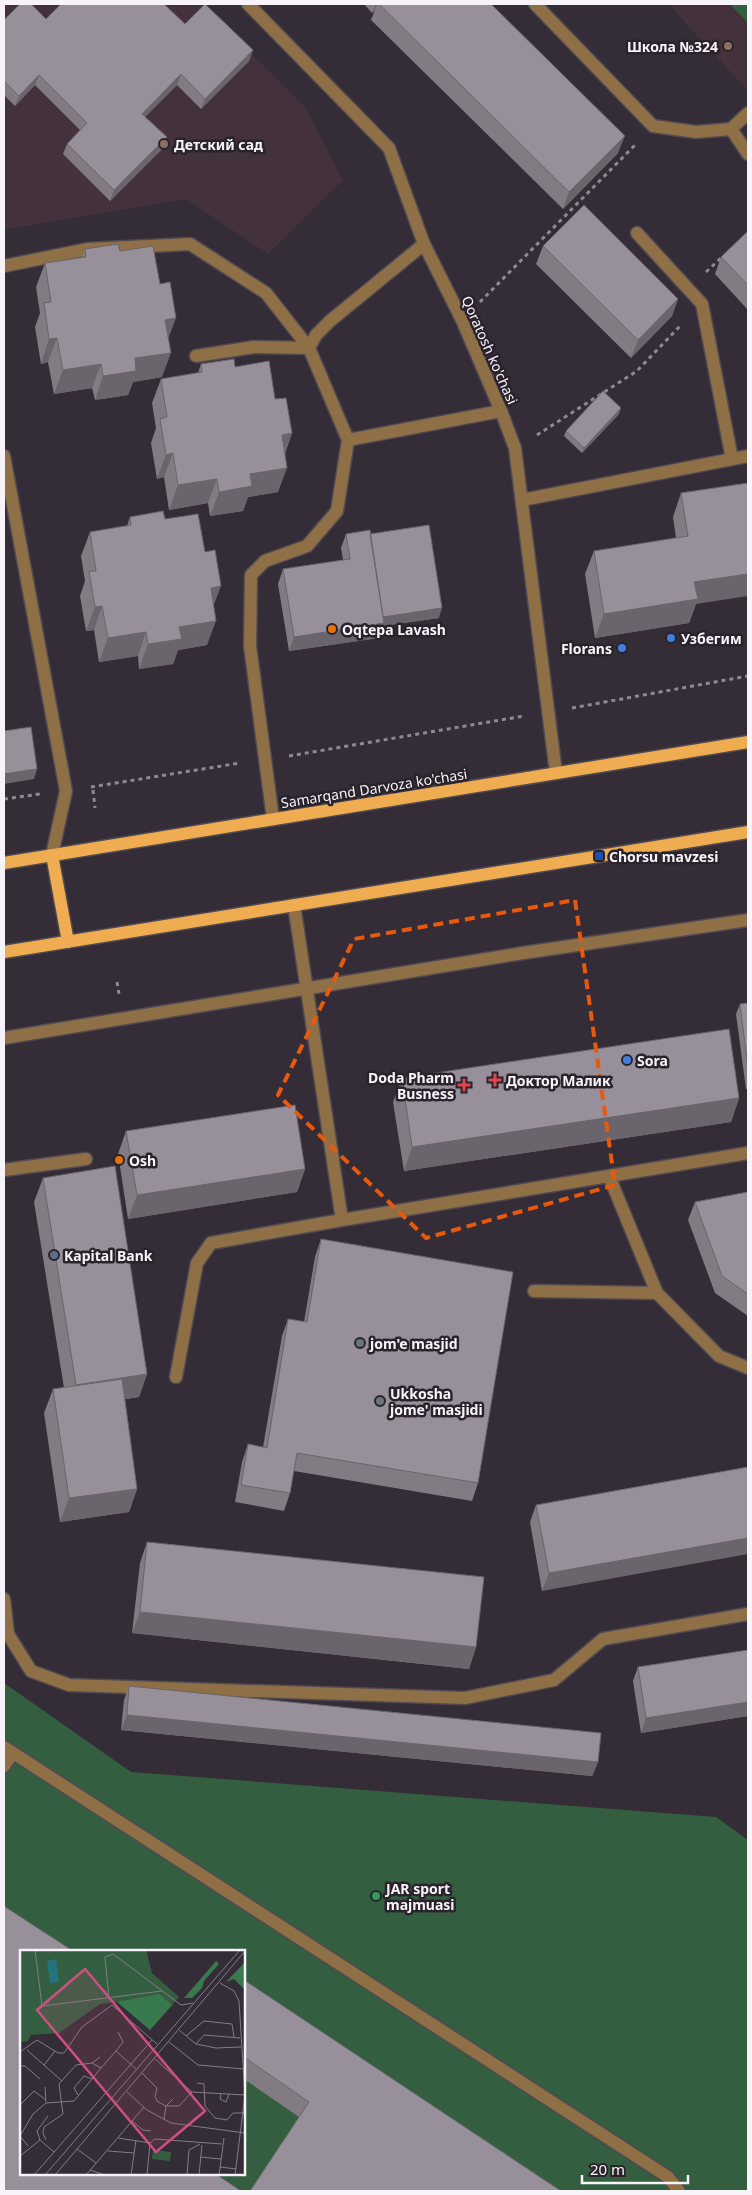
<svg xmlns="http://www.w3.org/2000/svg" width="752" height="2195" font-family="'Noto Sans',sans-serif">
<style>
.education{fill:#43313b}
.green{fill:#335f40;fill-rule:evenodd}
.lines{fill:none;stroke-linecap:round;stroke-linejoin:round}
.lane-casing{stroke:#4f4952;stroke-width:15}
.street-casing{stroke:#4f4952;stroke-width:15}
.primary-casing{stroke:#4f4952;stroke-width:15}
.path{stroke:#8f8992;stroke-width:3;stroke-dasharray:4 4;stroke-linecap:butt}
.lane{stroke:#8f6f46;stroke-width:12}
.street{stroke:#8f6f46;stroke-width:12}
.primary{stroke:#efac51;stroke-width:12}
.wall{fill:#827b84}
.shaded-wall{fill:#6a646c}
.building{fill:#978f9a;stroke:#6a646c}
.marked{fill:none;stroke:#e8590c;stroke-width:4;stroke-dasharray:10 6;stroke-linejoin:round}
.education-dot{fill:#8d6e63;stroke:#2a232c;stroke-width:2}
.food-dot{fill:#e8710a;stroke:#2a232c;stroke-width:2}
.shop-dot{fill:#3f7fe0;stroke:#2a232c;stroke-width:2}
.transit-dot{fill:#1a4fb4;stroke:#2a232c;stroke-width:2}
.health-dot{fill:#e0444e;stroke:#2a232c;stroke-width:2}
.service-dot{fill:#5c6f8a;stroke:#2a232c;stroke-width:2}
.worship-dot{fill:#6b7280;stroke:#2a232c;stroke-width:2}
.leisure-dot{fill:#2e9e5b;stroke:#2a232c;stroke-width:2}
.labels{text-anchor:middle;dominant-baseline:central;stroke-width:5;stroke-linejoin:round;paint-order:stroke}
.poi-label{font-size:14px;font-weight:bold;fill:#f7f3f9;stroke:#2a232c;text-anchor:start}
.street-label{font-size:14px;fill:#f7f3f9;stroke:#2a232c}
.inset-road{fill:none;stroke:#827c85;stroke-width:1}
.view{fill:#cf4f82;fill-opacity:0.15;stroke:#cf4f82;stroke-width:2.5}
.inset-edge{fill:none;stroke:#f7f3f9;stroke-width:2.5}
</style>
<rect width="100%" height="100%" fill="#342d37"/>
<path class="education" d="M4,4h197l104,103 38,73 -75,74 -82,-55 -182,31z
M668,4h80l-1,86z"/>
<path class="green" d="M730,4h18v19z
M4,1683l127,89 585,45 32,23v351h-744zM21,1951h223v223h-223z"/>
<g class="lines">
<g class="lane-casing">
<path id="lane" d="M535,4l118,122 43,6 35,-3 17,25
M731,129l17,-16
M637,233l65,71 30,155
M4,266l84,-17 102,-5 76,49 43,55 39,92 -11,71 -30,35 -42,15 -14,14 -1,71 23,173
M309,348l7,-13 14,-14 94,-77
M196,356l58,-9 55,1
M348,440l153,-29
M4,456l62,335 -14,64
M522,500l226,-44
M4,1038l519,-85 225,-33
M4,1170l82,-11
M342,1220l267,-44
M534,1291l123,2 62,63 29,12
M657,1293l-48,-117 139,-23
M176,1377l21,-114 14,-20 131,-23 -48,-315
M4,1747l664,430 11,14
M4,1766l9,-13"/>
</g>
<g class="street-casing">
<path id="street" d="M248,4l141,144 35,96 38,76 39,91 14,37 41,325
M4,1599l4,35 23,37 38,14 396,13 89,-18 49,-41 145,-25"/>
</g>
<g class="primary-casing">
<path id="primary" d="M52,855l16,87
M4,863l744,-121
M4,952l744,-120"/>
</g>
<path class="path" d="M706,272l16,-15
M480,302l157,-159
M537,435l100,-64 43,-45
M572,708l176,-32
M289,756l235,-40
M91,787l149,-24
M93,790l2,18
M4,799l36,-5
M117,982l2,12"/>
<use href="#lane" class="lane"/>
<use href="#street" class="street"/>
<use href="#primary" class="primary"/>
</g>
<path class="wall" d="M364,4h127l127,149 -55,56 -192,-189 4,-10 -3,3z
M46,19l139,5 68,26 -4,11 -48,48 -24,-24 -32,32 18,31 -53,53 -47,-47 4,-10 13,-14 -45,-45 -20,21 -11,-11v-75z
M748,231v79l-33,-36 6,-17z
M543,246l135,53 -6,17 -41,42 -95,-94z
M85,249l35,2 49,88 -7,38 -29,5 -5,13 -33,5 -3,-12 -38,6 -6,-32 -7,2 -6,-37 5,-14 -4,-26 9,-24 37,-6z
M201,364l34,3 40,32 17,34 -7,21 -7,38 -30,5 -5,14 -33,5 -2,-13 -39,7 -5,-33 -7,2 -6,-36 5,-15 -4,-25 9,-24 37,-6z
M619,414l-37,39 -18,-17 2,-5z
M748,483l-52,121 -7,19 -94,15 -10,-64 9,-23 82,-13 -3,-21 8,-24z
M130,517l35,2 48,88 -6,38 -29,5 -5,14 -34,5 -1,-13 -39,6 -5,-32 -8,1 -6,-35 5,-15 -4,-25 9,-24 37,-6z
M346,534h24l69,84 -56,8 -4,12 -90,13 -11,-67 5,-15 60,-9 -2,-12z
M748,1003v86h-2l-10,-75 4,-10z
M402,1078l337,20 -8,24 -327,49 -11,-69z
M126,1131l179,38 -8,23 -169,27 -10,-65z
M43,1178l104,196 -8,23 -14,2 12,90 -8,23 -69,10 -16,-109 9,-24 11,-1 -30,-186z
M748,1192v124l-33,-23 -27,-73 7,-18z
M321,1239l157,244 -6,18 -178,-30 -4,22 -6,18 -49,-9 7,-40 6,-18 15,3 19,-111 6,-17 16,3 11,-65z
M748,1467l-206,124 -12,-69 6,-17z
M147,1542l329,105 -7,22 -337,-36 8,-70z
M748,1650v66l-107,17 -8,-52 5,-14z
M129,1686l469,76 -6,14 -471,-46 3,-30z
M244,1980l317,211 -262,-74 -55,-38z"/>
<path class="shaded-wall" d="M376,4h1l-2,6 -3,3z
M253,50l-4,11 -48,48 4,-10z
M181,74l-4,11 -39,39 4,-10z
M39,75l-4,10 -20,21 4,-10z
M625,136l-7,17 -55,56 6,-17z
M167,137l-4,11 -53,53 4,-11z
M678,299l-6,17 -41,42 7,-18z
M176,318l-9,24 -2,-22z
M57,338l-9,24 -7,2 8,-25z
M171,353l-9,24 -29,5 -5,13 -33,5 8,-24 32,-18z
M101,364l-9,24 -38,6 9,-24z
M621,408l-2,6 -37,39 2,-5z
M292,433l-9,25 -1,-23z
M173,453l-9,24 -7,2 9,-24z
M287,468l-9,24 -30,5 -5,14 -33,5 9,-24 31,-18z
M217,479l-9,24 -39,7 9,-25z
M748,574v22l-52,8 -7,19 -94,15 9,-24 90,-32z
M221,586l-9,24 -1,-22z
M102,606l-8,24 -8,1 9,-24z
M442,608l-3,10 -56,8 -4,12 -90,13 5,-14 87,-20z
M216,621l-9,24 -29,5 -5,14 -34,5 9,-25 31,-17z
M146,632l-8,24 -39,6 9,-24z
M37,769l-3,10 -30,5v-10z
M739,1098l-8,24 -327,49 8,-24z
M305,1169l-8,23 -169,27 9,-24z
M147,1374l-8,23 -72,11 9,-23z
M137,1489l-8,23 -69,10 9,-24z
M748,1538v16l-206,37 7,-18z
M140,1612l336,35 -7,22 -337,-36z
M748,1702v14l-107,17 5,-15z
M127,1715l471,47 -6,14 -471,-46z"/>
<path class="building" d="M20,4h11l15,15 15,-15h103l21,20 20,-20 48,46 -48,49 -24,-25 -39,40 25,23 -53,53 -47,-46 20,-21 -48,-48 -20,21 -15,-15v-61z
M379,4h112l134,132 -56,56z
M584,205l94,94 -40,41 -95,-94z
M748,231v54l-27,-28z
M118,244l2,7 33,-5 7,38 10,-2 6,36 -11,2 6,33 -36,5 1,13 -33,5 -2,-12 -38,6 -6,-32 -8,1 -5,-36 7,-1 -6,-39 41,-6 -1,-8z
M234,359l1,8 34,-6 6,38 11,-1 6,35 -10,2 5,33 -37,6 2,12 -33,6 -2,-13 -39,6 -5,-32 -7,2 -6,-36 7,-2 -6,-38 41,-7 -1,-8z
M603,391l18,17 -37,40 -18,-17z
M748,483v91l-54,8 4,17 -94,15 -10,-63 94,-15 -7,-43z
M163,511l2,8 33,-5 7,38 10,-2 6,36 -10,2 5,33 -37,6 3,12 -34,5 -2,-12 -38,6 -6,-32 -7,1 -6,-36h7l-6,-39 41,-7 -1,-8z
M429,525l13,83 -59,9 -13,-83z
M370,530l14,93 -90,14 -11,-68 67,-10 -4,-25z
M31,727l6,42 -33,5v-43z
M748,1003v65l-8,-64z
M729,1029l10,69 -327,49 -10,-69z
M295,1105l10,64 -168,26 -11,-64z
M115,1166l32,208 -71,11 -33,-207z
M748,1192v102l-26,-18 -27,-74z
M321,1239l192,33 -35,211 -181,-30 -7,40 -49,-8 7,-41 19,4 21,-129 19,3z
M122,1379l15,110 -68,9 -16,-109z
M748,1467v71l-199,35 -13,-68z
M147,1542l337,35 -8,70 -336,-35z
M748,1650v52l-102,16 -8,-51z
M129,1686l472,47 -3,29 -471,-47z
M4,1906l69,45h-52v223h195l25,17h-237z
M244,1980l317,211h-311l59,-89 -65,-45z"/>
<path class="marked" d="M575,900l40,285 -189,53 -148,-143 76,-156z"/>
<g class="education-dot">
<circle cx="728" cy="46" r="5"/>
<circle cx="164" cy="144" r="5"/>
</g>
<g class="food-dot">
<circle cx="332" cy="629" r="5"/>
<circle cx="119" cy="1160" r="5"/>
</g>
<g class="shop-dot">
<circle cx="671" cy="638" r="5"/>
<circle cx="622" cy="648" r="5"/>
<circle cx="627" cy="1060" r="5"/>
</g>
<rect class="transit-dot" x="594" y="851" width="10" height="10" rx="2.5"/>
<g class="health-dot">
<path d="M492.5 1072.5h5v5h5v5h-5v5h-5v-5h-5v-5h5z"/>
<path d="M461.5 1077.5h5v5h5v5h-5v5h-5v-5h-5v-5h5z"/>
</g>
<circle class="service-dot" cx="54" cy="1255" r="5"/>
<g class="worship-dot">
<circle cx="360" cy="1343" r="5"/>
<circle cx="380" cy="1401" r="5"/>
</g>
<circle class="leisure-dot" cx="376" cy="1896" r="5"/>
<g class="labels">
<g class="poi-label">
<text x="718" y="46" text-anchor="end">Школа №324</text>
<text x="174" y="144">Детский сад</text>
<text x="342" y="629">Oqtepa Lavash</text>
<text x="681" y="638">Узбегим</text>
<text x="612" y="648" text-anchor="end">Florans</text>
<text x="609" y="856">Chorsu mavzesi</text>
<text x="637" y="1060">Sora</text>
<text x="454" y="1077" text-anchor="end">Doda Pharm<tspan x="454" dy="16">Busness</tspan></text>
<text x="506" y="1080">Доктор Малик</text>
<text x="129" y="1160">Osh</text>
<text x="64" y="1255">Kapital Bank</text>
<text x="370" y="1343">jom'e masjid</text>
<text x="390" y="1393">Ukkosha<tspan x="390" dy="16">jome' masjidi</tspan></text>
<text x="386" y="1888">JAR sport<tspan x="386" dy="16">majmuasi</tspan></text>
</g>
<g class="street-label">
<text transform="translate(490 350) rotate(66)">Qoratosh ko'chasi</text>
<text transform="translate(374 788) rotate(-9)">Samarqand Darvoza ko'chasi</text>
</g>
</g>
<g transform="translate(20 1950)">
<rect width="225" height="225" fill="#342d37"/>
<path d="M0,0h126l6,23 27,24 -29,33 -32,-28 -18,2 -41,29 -28,2 -3,6 -8,1zM133,200l18,2 -1,9 -18,-2z" fill="#335f40"/>
<path d="M196,11l3,3 -15,17 -2,7 -10,10h-8zM225,12v28l-11,-11 -8,3zM139,44l13,11 -22,25 -33,-28z" fill="#39794e"/>
<path d="M36,9l3,23 -9,1 -3,-22z" fill="#23747e"/>
<path class="inset-road" d="M15,0l7,56 120,-15M200,33l14,8 5,10 6,94 -10,80M89,49l-4,-42 8,-3 68,51 12,-2M159,80l17,14 8,-9 36,3M98,82l5,10 -7,9 20,18M166,86l18,-15 28,3 2,13M149,92l29,23 46,4M176,94l20,4 25,-1M7,100l35,31M0,102l17,-12 21,13h6l18,-26 30,-22 45,39M135,109l37,33 53,3M24,115l11,-14M0,116h5l15,13M81,118l15,-17M122,123l15,15 -2,9 3,5 8,4h13l13,-14M177,133l7,1 1,22 10,12 12,2 6,-7h11M25,137l1,15M107,142l20,18 24,13 74,10M201,143l-1,6 6,3 3,-8M58,145l-4,-7 10,-12 8,3M0,155l14,-14 12,9M28,166l-11,15 3,9 14,12M144,169l2,-13 7,-7M112,171l11,9 8,1M98,188l32,5 5,-4 67,5M26,190l-3,-7 1,-6 19,-13 -4,-30 17,-19 16,-2 8,-6M8,196l-8,-10 13,-22 13,-11 28,-2 27,-33 -9,-5M57,199l19,14M88,201l26,2M0,206l20,-16M180,207l21,2M200,217l16,2M70,220l15,5M14,225l118,-135M25,225l195,-225M35,225l190,-224M66,225l58,-68M111,225l5,-35M127,225l3,-32M167,225l2,-25 11,-6M179,225l3,-30M199,225l5,-37"/>
<path class="view" d="M65,19l120,142 -49,41 -119,-142z"/>
<rect width="225" height="225" class="inset-edge"/>
</g>
<rect width="752" height="2195" fill="none" stroke="#f7f3f9" stroke-width="10"/>
<path d="M582 2175v8h106v-8" fill="none" stroke="#f7f3f9" stroke-width="2.5"/>
<text x="590" y="2175" font-size="15" fill="#f7f3f9" stroke="#2a232c" stroke-width="4" paint-order="stroke">20 m</text>
</svg>
